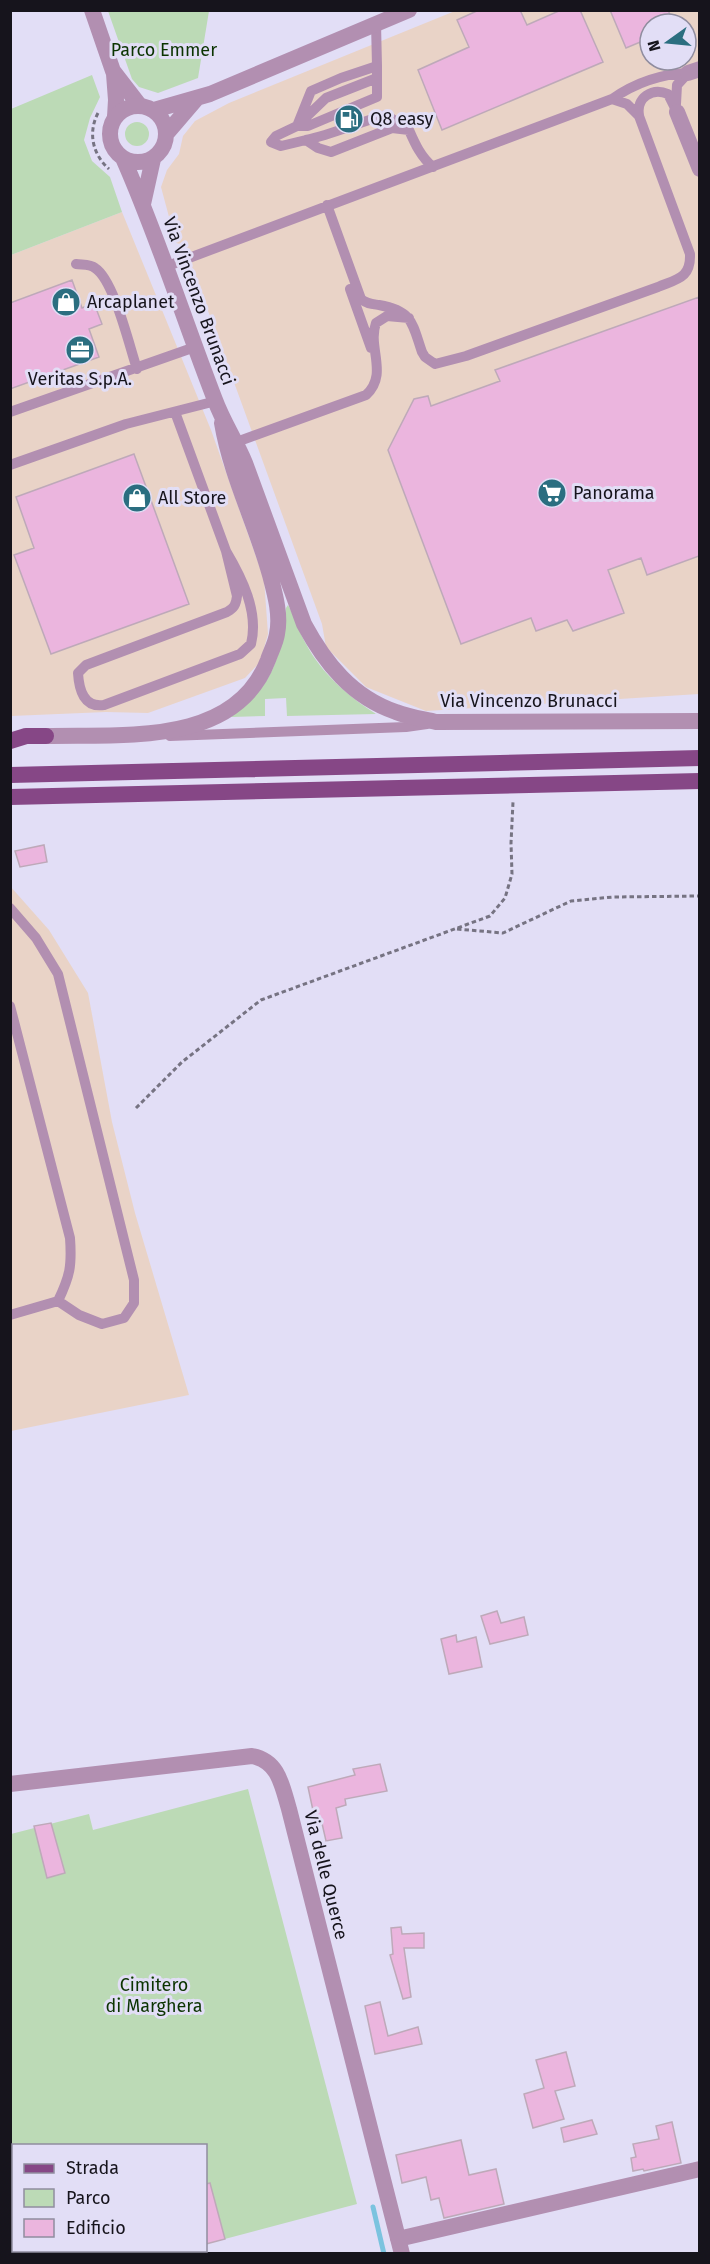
<svg xmlns="http://www.w3.org/2000/svg" width="710" height="2264" font-family="'Fira Sans',sans-serif">
<style>
.commercial{fill:#e9d3c7;fill-rule:evenodd}
.green{fill:#bcdab6}
.lines{fill:none;stroke-linecap:round;stroke-linejoin:round}
.stream{stroke:#7bc3df;stroke-width:5}
.building{fill:#ebb5de;stroke:#bea9b9;stroke-width:1.5}
.path{stroke:#767382;stroke-width:3;stroke-dasharray:4.5 3;stroke-linecap:butt}
.service{stroke:#b28fb1;stroke-width:10}
.minor{stroke:#b28fb1;stroke-width:16}
.tertiary{stroke:#b28fb1;stroke-width:16}
.primary{stroke:#864786;stroke-width:16}
.labels{text-anchor:middle;dominant-baseline:central;stroke-width:6;stroke-linejoin:round;paint-order:stroke}
.park-label{font-size:18px;fill:#0b3401;stroke:#e2def6}
.poi-label{font-size:18px;fill:#16141c;stroke:#e2def6;text-anchor:start}
.street-label{font-size:18px;fill:#16141c;stroke:#e2def6}
</style>
<rect width="100%" height="100%" fill="#e2def6"/>
<path class="commercial" d="M455,11h244v683l-273,17 -60,-24 -40,-40 -4,-23 -138,-379 -8,-2 -15,-56 6,-17 12,-16 4,-18 12,-15 34,-18zM650,24h36v36h-36z
M122,212l89,218 53,149 4,55 -8,28 -15,16 -97,35 -42,-1 -95,4v-461z
M10,886l39,44 39,63 24,129 23,91 54,182 -178,36z"/>
<path class="green" d="M108,11h101l-11,67 -40,15 -19,-6 -7,-8z
M92,75l8,22 -10,21 -6,22 8,21 18,16 12,35 -111,43v-146z
M125 134a12 12 0 1 1 24 0a12 12 0 1 1-24 0Z
M288,605c7,12 11,27 18,39 16,30 42,52 70,70l-89,2 -1,-18 -21,1v17l-34,1c43,-33 49,-57 55,-109z
M248,1789l109,415 -151,40v-98h-192v104l167,1 -11,3h-159v-420l78,-20 4,16z"/>
<g class="lines">
<path class="stream" d="M373,2207l11,47"/>
</g>
<path class="building" d="M479,10h41l7,15 34,-15h19l23,52 -161,68 -24,-60 51,-23 -12,-27z
M610,10h58l6,14h-24v14l-24,10z
M72,280l10,28 12,-5 8,21 -13,5 10,28 -89,32v-86z
M699,297v259l-52,19 -6,-17 -33,12 16,43 -51,18 -6,-11 -31,11 -5,-13 -70,26 -73,-194 26,-51 14,-3 3,10 69,-25 -5,-11z
M134,454l55,150 -138,50 -37,-99 20,-7 -18,-51z
M44,845l3,17 -27,5 -5,-16z
M497,1611l4,12 23,-6 4,18 -38,9 -9,-28z
M456,1635l1,7 19,-5 6,30 -33,7 -8,-35z
M380,1764l7,27 -42,8 1,6 -10,3 6,30 -16,3 -5,-22 -6,1 -7,-33 47,-12 -2,-6z
M51,1823l14,50 -18,5 -13,-52z
M401,1927l1,7 22,-1v15h-20l7,49 -8,2 -13,-44 3,-1 -2,-26z
M380,2002l8,34 30,-9 4,17 -47,10 -10,-48z
M566,2052l9,34 -20,5 9,28 -31,9 -9,-34 20,-6 -8,-28z
M592,2120l5,14 -33,8 -3,-14z
M672,2122l9,41 -37,8 -1,-2 -10,2 -2,-13 5,-1 -3,-13 26,-5 -3,-13z
M461,2140l8,35 27,-6 8,35 -60,14 -5,-20 -8,2 -5,-23 -24,6 -6,-28z
M210,2183l15,56 -19,5v-60z"/>
<g class="lines">
<path class="path" d="M98,113c-10,19 -6,41 11,56
M457,929l46,4 68,-32 42,-4 87,-1
M136,1108l46,-46 79,-62 229,-84 15,-18 7,-24 -1,-31 2,-41"/>
<path class="service" d="M376,23l1,43 -36,12 -30,13 -14,35 -21,10 -5,6 10,4 25,-6 12,8 13,4 61,-24 17,2c6,14 12,27 24,37
M612,99c23,-16 48,-25 76,-26
M676,104l1,-19 11,-12
M639,115c-3,-17 13,-28 29,-21l9,18
M300,123l26,-25 51,-20v-12
M297,126h11l69,-29v-19
M306,140c28,-6 53,-18 80,-25l20,13
M76,264c7,1 14,0 19,4 19,12 34,77 42,101
M165,267c149,-57 298,-111 447,-168l15,5 12,12 51,138c1,24 -13,25 -32,33l-192,69 -31,8 -10,-7 -3,-5c-10,-29 -9,-41 -43,-47 -7,-1 -12,-1 -18,-6l-34,-94
M350,289l21,59
M10,412l185,-65
M175,412l51,139 11,45c-1,9 -3,12 -10,16l-141,53 -8,8c1,17 6,35 26,32l136,-51 11,-10c8,-32 -9,-66 -25,-93
M231,444l135,-49c23,-21 1,-48 10,-72l11,-7 22,2
M10,465l116,-41 90,-23
M170,736l236,-9 21,-3
M10,908l26,30 22,36 76,306v23l-10,15 -22,6 -23,-9 -21,-14
M10,1006l60,232c2,28 0,38 -12,63l-48,14"/>
<path class="minor" d="M92,10l21,61 27,35
M688,73l12,-4
M114,74l2,26 -1,17
M677,112l23,57
M10,1784l242,-28c27,5 30,30 37,53l113,445
M398,2239l302,-70"/>
<path class="tertiary" d="M110 134a28 28 0 1 1 56 0a28 28 0 1 1-56 0Z
M154,110l56,-16 199,-84
M167,133l30,-35
M123,158c35,79 61,162 92,242 8,22 21,41 30,63l59,161c21,39 48,73 92,88 13,5 27,7 40,10l264,-1
M143,204l10,-45
M46,736c76,-2 189,11 222,-76 3,-9 8,-18 9,-26 4,-19 -2,-40 -7,-59 -14,-51 -39,-99 -48,-152"/>
<path class="primary" d="M10,741l16,-5h20
M10,775l690,-17
M10,797l690,-16"/>
</g>
<defs>
<g id="fuel-disc" transform="scale(1.5)"><circle r="9.5" fill="#2b6e80" stroke="#e2def6"/><path d="M-5.5-6h7V0h2V4h1.3V-2.5L3-4.5l.8-.8L6-3V5H2.5V1h-1V6h-7ZM-4.2-4.7v3.2H.2V-4.7Z" fill="#fff"/></g>
<g id="shop-disc" transform="scale(1.5)"><circle r="9.5" fill="#2b6e80" stroke="#e2def6"/><path d="M-5-2.5h2.3a2.7 3.5 0 0 1 5.4 0H5L5.5 6h-11ZM-1.5-2.5h3a1.5 2.3 0 0 0-3 0Z" fill="#fff"/></g>
<g id="office-disc" transform="scale(1.5)"><circle r="9.5" fill="#2b6e80" stroke="#e2def6"/><path d="M-6-3h4V-5.5h4V-3h4V5H-6ZM-1-4.5V-3h2v-1.5ZM-6 0V1H6V0Z" fill="#fff"/></g>
<g id="supermarket-disc" transform="scale(1.5)"><circle r="9.5" fill="#2b6e80" stroke="#e2def6"/><path d="M-6-5.5h2.5l.6 2H6L4.5 2H-2.5L-4.4-4H-6ZM-1.5 3.2a1.3 1.3 0 1 0 .1 0ZM3 3.2a1.3 1.3 0 1 0 .1 0Z" fill="#fff"/></g>
</defs>
<g fill-rule="evenodd">
<use href="#fuel-disc" x="349" y="119"/>
<use href="#shop-disc" x="66" y="302"/>
<use href="#office-disc" x="80" y="350"/>
<use href="#supermarket-disc" x="552" y="493"/>
<use href="#shop-disc" x="137" y="498"/>
</g>
<g class="labels">
<g class="park-label">
<text x="164" y="50">Parco Emmer</text>
<text x="154" y="1985">Cimitero<tspan x="154" dy="21">di Marghera</tspan></text>
</g>
<g class="poi-label">
<text x="370" y="119">Q8 easy</text>
<text x="87" y="302">Arcaplanet</text>
<text x="80" y="379" text-anchor="middle">Veritas S.p.A.</text>
<text x="573" y="493">Panorama</text>
<text x="158" y="498">All Store</text>
</g>
<g class="street-label">
<text transform="translate(199 301) rotate(70)">Via Vincenzo Brunacci</text>
<text x="529" y="701">Via Vincenzo Brunacci</text>
<text transform="translate(326 1875) rotate(76)">Via delle Querce</text>
</g>
</g>
<rect width="710" height="2264" fill="none" stroke="#16141c" stroke-width="24"/>
<rect x="12" y="2144" width="195" height="108" fill="#e2def6" stroke="#908d9f" stroke-width="1.5"/>
<rect x="24" y="2164" width="30" height="9" fill="#864786" stroke="#908d9f" stroke-width="1.5"/>
<text x="66" y="2174" font-size="18" fill="#16141c">Strada</text>
<rect x="24" y="2189" width="30" height="18" fill="#bcdab6" stroke="#908d9f" stroke-width="1.5"/>
<text x="66" y="2204" font-size="18" fill="#16141c">Parco</text>
<rect x="24" y="2219" width="30" height="18" fill="#ebb5de" stroke="#908d9f" stroke-width="1.5"/>
<text x="66" y="2234" font-size="18" fill="#16141c">Edificio</text>
<g transform="translate(668 42) rotate(255)"><circle r="28" fill="#e2def6" stroke="#908d9f" stroke-width="1.5"/>
<path d="M0-4.5L10 22L0 15L-10 22Z" fill="#2b6e80"/>
<text y="-9" font-size="16" font-weight="bold" text-anchor="middle" fill="#16141c">N</text>
</g>
</svg>
